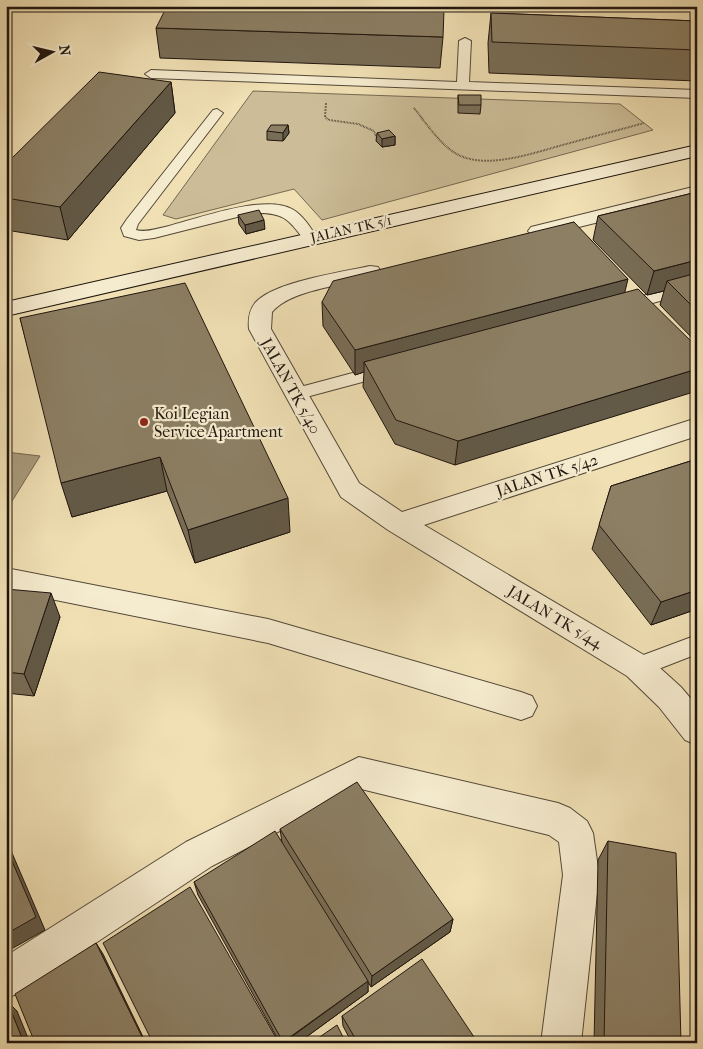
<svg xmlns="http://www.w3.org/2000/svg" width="703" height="1049" font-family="'IM FELL French Canon',serif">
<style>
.green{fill:#ccbd98;stroke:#766953}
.water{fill:#a99b7c;stroke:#726550}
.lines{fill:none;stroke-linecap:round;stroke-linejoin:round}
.lane-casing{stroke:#534838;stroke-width:2}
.street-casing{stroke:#534838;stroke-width:2}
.secondary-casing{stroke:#1f150e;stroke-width:2}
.path{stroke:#1f150e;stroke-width:2;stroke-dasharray:0.5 1;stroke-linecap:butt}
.lane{fill:#f5ebce;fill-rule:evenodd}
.street{fill:#f5ebce;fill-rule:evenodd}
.secondary{fill:#f5ebce;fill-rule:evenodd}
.wall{fill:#786d56;stroke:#1f150e}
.shaded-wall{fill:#625946;stroke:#1f150e}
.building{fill:#8c7f64;stroke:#1f150e}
.poi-dot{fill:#8f2418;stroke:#f5ebce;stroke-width:2}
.labels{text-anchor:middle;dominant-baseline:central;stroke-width:4.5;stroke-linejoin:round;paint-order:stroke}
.far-street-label{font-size:14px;fill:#1f150e;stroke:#f5ebce}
.street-label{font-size:16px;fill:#1f150e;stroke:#f5ebce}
.poi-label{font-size:16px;fill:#1f150e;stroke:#f5ebce;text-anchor:start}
</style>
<rect width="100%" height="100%" fill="#f0e0b4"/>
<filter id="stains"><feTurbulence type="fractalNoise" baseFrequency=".004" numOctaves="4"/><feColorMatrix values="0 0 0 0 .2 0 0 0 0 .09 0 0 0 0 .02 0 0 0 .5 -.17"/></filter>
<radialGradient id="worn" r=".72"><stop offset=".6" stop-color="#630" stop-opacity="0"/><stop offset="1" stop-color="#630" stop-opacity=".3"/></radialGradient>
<path class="green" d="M253,91l367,13 33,26 -331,90 -28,-31 -118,30 -13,-4z"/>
<path class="water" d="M6,452l34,4 -34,55z"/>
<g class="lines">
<g class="lane-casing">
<path id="lane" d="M465,38l6,3 -2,41 228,8v8l-546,-20 -6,-4 6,-4 306,12 2,-41z
M217,109l6,4 -85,111 -2,6c10,3 23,-2 33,-4 30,-8 96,-32 123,-17 11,6 19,19 25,29l-2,3h-10c-17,-23 -22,-29 -52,-28l-99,25 -15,2 -15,-4 -3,-8 6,-9 86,-109z
M697,281v10l-74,20 -6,-2 -2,-3 2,-3z
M390,363l6,2 3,4 -3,4 -101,27 -6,-2 -3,-4 3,-4z
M697,635v19l-59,23 -8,-3 -3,-7 3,-7z"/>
</g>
<g class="street-casing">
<path id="street" d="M697,186v12l-159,39 -7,-2 -3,-4 3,-4z
M370,266l8,1 3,5 -3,5c-29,7 -87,12 -106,35l-1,17 88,154 43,29 295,-94v18l-273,89 225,133 32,29 16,19v39l-12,-5 -26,-33 -32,-31 -239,-146 -47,-33 -92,-168c-1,-10 0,-18 6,-26 18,-21 87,-31 115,-37z
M6,568l262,51 253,73 11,4 5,10 -5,10 -11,4 -253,-77 -262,-53z
M359,757l199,46 12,5 17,13 6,12 6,42 -18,168h-40l22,-168 -4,-33 -10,-7 -188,-46 -149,77 -192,127 -14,5v-42l180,-114z"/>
</g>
<g class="secondary-casing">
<path id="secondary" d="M697,145v11l-691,160v-14z"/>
</g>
<path class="path" d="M326,103l-1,14 4,3 29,4 16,7 2,6
M414,108c12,15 25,35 41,45 31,19 83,-2 115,-10 25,-7 49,-13 74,-20"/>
<use href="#lane" class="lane"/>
<use href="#street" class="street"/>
<use href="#secondary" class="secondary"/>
</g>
<path class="wall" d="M491,13l206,8v60l-208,-8 -1,-30z
M156,28l287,9 -3,31 -280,-10z
M171,82l4,31 -107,127 -62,-10v-66z
M458,95l23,10 -1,9 -22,-1z
M288,125l1,8 -6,8 -16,-1v-9z
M377,133l18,3v9l-13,2 -6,-6z
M697,192v151l-37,-38 4,-14 -17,4 -54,-55 5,-24z
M238,215l27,14 -19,5 -7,-10z
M574,222l-119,243 -60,-21 -32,-57 1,-15 -9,3 -32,-49 -1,-24z
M20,318l270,214 -95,31 -28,-72 -95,26z
M697,459v150l-46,16 -59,-76 19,-63z
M6,589l54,28 -26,79 -28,-3z
M280,829l173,90 -3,13 -79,55 -3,-5v10l-70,51h-18l-82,-148 -4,-13 88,-39z
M608,841l73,202h-87l4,-183z
M342,1016l136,27h-126l-9,-17z"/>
<path class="shaded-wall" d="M171,82l4,31 -107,127 -8,-33z
M288,125l1,8 -6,8v-8z
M395,136v9l-13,2v-8z
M264,220l1,9 -19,5 -1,-9z
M697,260v22l-30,-1 -3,10 -17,4 7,-24z
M628,279l-6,25 -258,58v10l-9,3v-25z
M697,369v22l-242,74 3,-24z
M160,457l7,34 -95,26 -11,-34z
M288,498l2,34 -95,31 -7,-33z
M697,590v19l-46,16 10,-23z
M51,593l9,24 -26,79 -10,-22z
M6,839l39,91 -39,22z
M453,919l-3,13 -79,55 1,-11z
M96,943l7,11 43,89h-1z
M368,981v11l-70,51h-15z
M7,1001l10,10 13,32h-6z"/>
<path class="building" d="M167,6h149l128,4 -1,27 -287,-9z
M491,13l206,8v29l-205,-8z
M99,72l72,10 -111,125 -54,-9v-34z
M458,95h23v10h-22z
M271,125h17l-5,8 -16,-2z
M389,130l6,6 -13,3 -5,-6z
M697,192v68l-43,11 -56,-55z
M259,210l5,10 -19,5 -7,-10z
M574,222l54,57 -273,71 -33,-48 11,-21z
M697,273v38l-30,-30z
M185,283l103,215 -100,32 -28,-73 -99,26 -41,-165z
M638,289l59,58v22l-239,72 -62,-21 -32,-58z
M697,459v131l-36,12 -62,-77 12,-39z
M6,589l45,4 -27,81 -18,-2z
M357,782l96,137 -81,57 -92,-147z
M275,831l93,150 -85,61 -89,-160z
M608,841l68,12 5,190h-77z
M6,847l30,70 -30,17z
M190,887l89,156h-126l-50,-100z
M96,943l49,100h-110l-20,-49z
M422,959l56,84h-120l-16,-27z
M6,1001h1l17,42h-18z
M337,1025l9,18h-35z"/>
<circle class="poi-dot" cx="144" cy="422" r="5"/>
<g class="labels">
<g class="far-street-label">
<text transform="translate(351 229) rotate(-13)">JALAN TK 5/1</text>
</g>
<g class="street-label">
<text transform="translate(291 386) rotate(61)">JALAN TK 5/40</text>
<text transform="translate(547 475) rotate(-18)">JALAN TK 5/42</text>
<text transform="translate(555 617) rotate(31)">JALAN TK 5/44</text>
</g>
<g class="poi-label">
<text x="154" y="413">Koi Legian<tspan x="154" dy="18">Service Apartment</tspan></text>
</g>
</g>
<rect width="703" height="1049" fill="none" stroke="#f0e0b4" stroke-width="25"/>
<rect x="8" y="8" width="688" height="1034" fill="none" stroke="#1f150e" stroke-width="2.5"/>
<rect x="12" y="12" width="678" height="1024" fill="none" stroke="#1f150e"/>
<g transform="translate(52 52) rotate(82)" stroke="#f5ebce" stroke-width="4" paint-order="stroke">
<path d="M0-4L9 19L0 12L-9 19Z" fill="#1f150e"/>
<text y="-8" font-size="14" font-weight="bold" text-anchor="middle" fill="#1f150e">N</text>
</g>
<rect width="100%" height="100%" filter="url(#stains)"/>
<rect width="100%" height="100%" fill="url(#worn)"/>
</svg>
